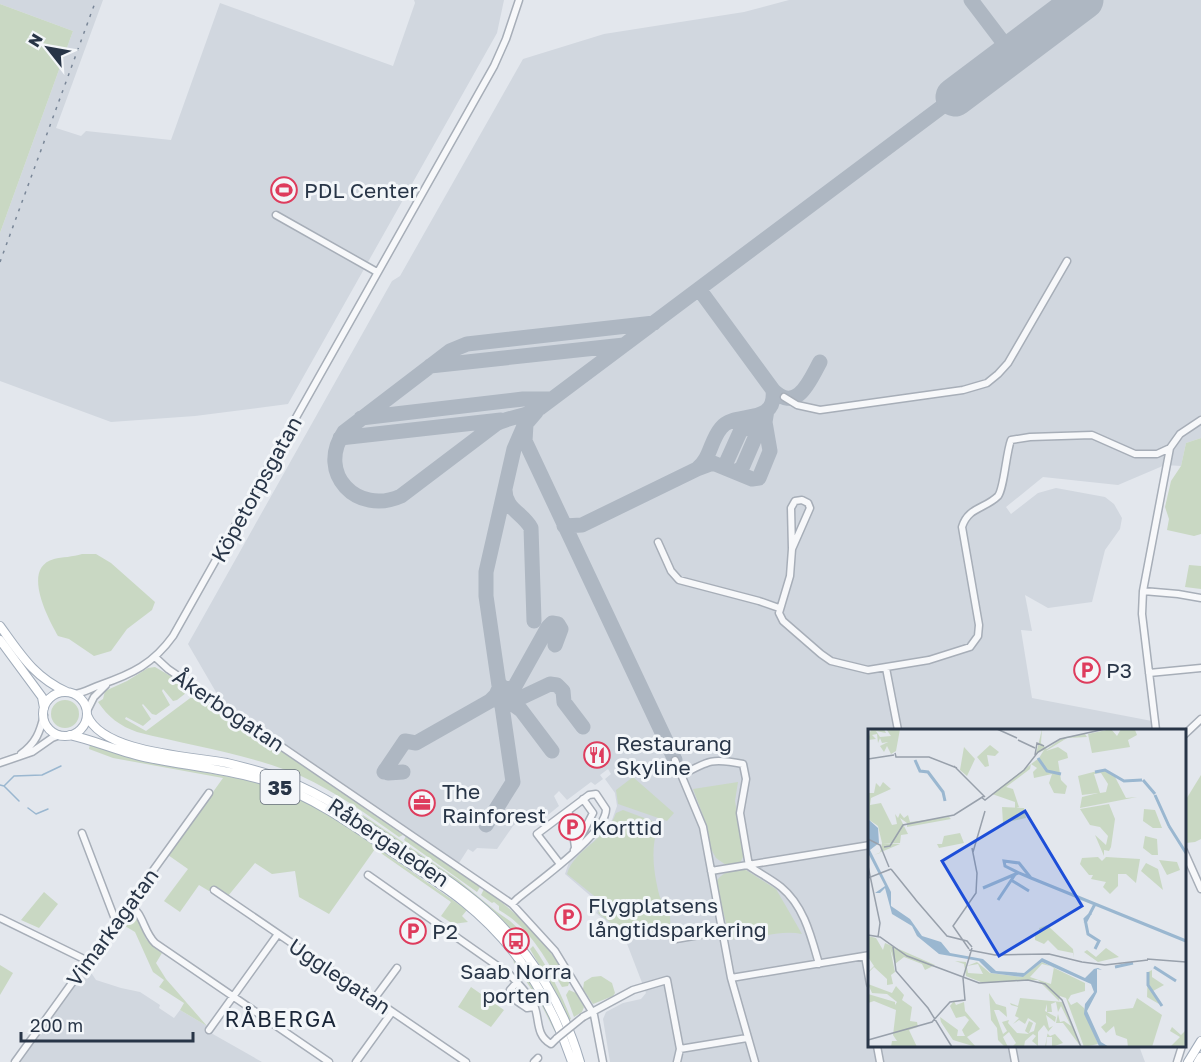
<svg xmlns="http://www.w3.org/2000/svg" width="1201" height="1062" font-family="'Golos Text',sans-serif">
<style>
.built{fill:#d1d7df}
.green{fill:#c9d8c3}
.lines{fill:none;stroke-linecap:round;stroke-linejoin:round}
.stream{stroke:#9ab7d0;stroke-width:1.5}
.taxiway{stroke:#aeb7c2;stroke-width:15}
.runway{stroke:#aeb7c2;stroke-width:39}
.minor-casing{stroke:#a7aeb8;stroke-width:9}
.major-casing{stroke:#a1acba;stroke-width:10}
.minor{stroke:#f7f8fa;stroke-width:6}
.major{stroke:#fff;stroke-width:8}
.rail{stroke:#7a8798;stroke-width:1.5;stroke-dasharray:3 6;stroke-linecap:butt}
.minor-bridge-casing{stroke:#a7aeb8;stroke-width:9;stroke-linecap:butt}
.minor-bridge{stroke:#f7f8fa;stroke-width:6}
.labels{text-anchor:middle;dominant-baseline:central;stroke-width:6;stroke-linejoin:round;paint-order:stroke}
.shield{fill:#f3f6f9;stroke:#656f7c;stroke-width:1.5}
.shield-label{font-size:20px;font-weight:bold;fill:#283547}
.poi-label{font-size:21px;fill:#283547;stroke:#f3f6f9;text-anchor:start}
.street-label{font-size:21px;fill:#283547;stroke:#f3f6f9}
.neighbourhood-label{font-size:22px;letter-spacing:1.5px;fill:#1a2638;stroke:#f3f6f9}
.inset-river{fill:none;stroke:#9ab7d0;stroke-width:3}
.inset-road{fill:none;stroke:#98a0ab;stroke-width:1.5}
.view{fill:#1d4ed8;fill-opacity:0.15;stroke:#1d4ed8;stroke-width:3}
.inset-edge{fill:none;stroke:#283547;stroke-width:3}
</style>
<rect width="100%" height="100%" fill="#e3e7ed"/>
<path class="built" d="M0,0h103l-47,128 25,8 5,-5 85,9 49,-137 173,63 22,-63 -1,-3h90l-7,33 -209,371 -93,12 -84,6 -111,-41v-148l73,-202 -73,-27z
M789,0h412v438l-15,5 -5,23 -16,-1 -47,20 -75,-8 -37,30 5,7 27,-21 18,-5 49,9 9,7 8,14 -2,11 -15,21 -13,52 -44,6 -23,-13 7,36 -11,-1 11,68 120,23 1,9h-283v316h269l6,16h-535l-7,-43 3,-7 17,-9 18,-4 5,-6 -22,-57 -28,-23 4,-9 -35,-30 4,-12 32,-28 11,-14 5,-14 -2,-13 -10,-14 6,-5 -3,-5 -8,6 3,4 -8,6 -4,-3 -24,18 -8,-9 -5,5 5,10 -16,13 -9,-10 -21,17 -16,23 -20,-1 -4,4 -5,-3 -9,14 -239,-164 -32,-55 204,-363 8,-5 123,-217 81,-25 140,-22z
M88,968l8,12 25,8 19,4 20,13 -1,3 15,10 6,-8 27,16 4,7 51,29h-245z"/>
<path class="green" d="M0,4l73,27 -73,202z
M1201,438v96l-7,2 -27,-6 2,-11 -4,-12 6,-26 10,-15 5,-23z
M82,554h14l15,9 44,39 -3,8 -25,19 -16,22 -17,5 -25,-17 -11,-3c-10,-18 -37,-68 -4,-77 8,-2 19,-2 28,-5z
M1189,565l12,1v23l-16,-2z
M155,667l31,18v8l-9,7 -4,1 -10,-12 -1,2 8,14 -14,10 -4,-1 -9,-10 -1,1 9,14 -8,7 -17,-9 -1,2 21,12 51,-38 206,142 -4,2c-31,-22 -63,-45 -98,-61 -52,-22 -109,-30 -164,-44 -17,-6 -29,-15 -39,-30l5,-3 2,-8 22,-10 21,-13z
M51 714a14 14 0 1 1 28 0a14 14 0 1 1-28 0Z
M90,744l43,15 119,22 46,17 35,19 134,93 -5,6 6,6 -15,2 -12,-8 10,-14 -76,-53 -46,65 -30,-17 -4,-26 -23,3 -17,-11 -27,33 -13,-9 -6,4 -10,-6 -19,27 -16,-11 24,-32 -20,-14 55,-77 -110,-20 -24,-9z
M1201,775v64l-6,3 -9,1 -1,-42z
M633,777l41,36 -7,8 -49,-17 -2,-14z
M738,782l-3,19 9,54 -4,8 -14,2 -10,-7 -5,-9 -4,-23 -14,-37z
M623,810l32,12 3,6c-8,20 -4,46 1,66 1,6 5,7 8,12 4,6 4,20 2,28 -12,4 -25,0 -39,4l-32,-25 5,-10 -36,-29c7,-25 40,-34 49,-61z
M363,815l94,64 40,33 13,9 12,11 -3,3 -72,-59 -85,-59z
M406,836l74,51 -3,5 -73,-52z
M746,870l30,19 26,45c-24,-5 -48,7 -72,5l-14,-56c5,-12 18,-13 30,-13z
M484,889c36,25 62,54 86,91l-2,6 -6,1c-16,-29 -34,-61 -63,-77v-4l-5,-4 -2,1 -11,-8z
M44,892l14,12 -19,24 -18,-8z
M133,914l3,2 10,23 16,14 -6,10 10,16 41,47 -27,-16 4,-7 -25,-16 5,-7 -11,-8 -18,-40 -15,-9 6,-8z
M533,946c16,23 28,47 38,73l-2,1 -11,-22 -28,-49z
M513,959l25,35 19,37 -2,1 -15,-30 -26,-39z
M0,965l13,8 -13,22z
M601,976l11,7 3,10 -2,3 -20,8 -10,-15 1,-7 8,-5z
M471,987l33,23 -13,17 -33,-20z
M569,990l7,3 8,14 -2,5 -8,5 -8,-22z"/>
<g class="lines">
<path class="stream" d="M0,785l4,1 15,15
M4,786l10,-10 28,-1 19,-9
M28,808l8,6 12,-5"/>
<path class="taxiway" d="M971,0l41,54
M699,289l74,101c24,24 37,-10 47,-28
M654,323l-187,21 -17,7 -106,81c-28,41 13,84 57,64l95,-72c15,-8 30,-7 44,-16l415,-311
M430,366l194,-21
M361,418l162,-19h29
M526,424l-1,17 150,319
M340,438l161,-18
M720,466l6,-3 14,-31 19,-16
M697,469l16,-6 39,16 7,-1 11,-27 -5,-29 2,-12
M735,472l7,-4 22,-51
M505,490c0,19 18,23 26,38l3,93
M564,526l18,-1 115,-56c14,-11 13,-28 24,-41 14,-18 56,-1 52,-38
M499,683l3,4 6,3 7,-4 33,-59 4,-4 6,1 3,5 -6,16
M504,698l17,12 31,41
M507,700l7,1 36,-17 7,1 6,6 1,11 19,25
M385,770l3,3 15,-1
M384,772l21,-31 11,2 74,-42 6,-6 4,-9
M486,825l27,-43 -27,-186v-24l28,-123 10,-23 12,-14"/>
<path class="runway" d="M955,97l129,-97"/>
<g class="minor-casing">
<path id="minor" d="M276,215l101,57
M784,397l13,8 23,5 143,-20 24,-7 11,-9 10,-11 59,-102
M658,542l13,29 8,9 80,21 20,7
M792,549l18,-41 -2,-5 -6,-3 -7,1 -4,7 1,41 -2,27 -11,37 4,8 38,33 10,7 37,9 61,-10 41,-13 8,-11 1,-11 -17,-98c6,-20 23,-18 36,-31 6,-7 8,-43 13,-56l19,-3 62,-2 43,19h22l13,-6
M1143,591l35,3 23,4
M155,657l13,12 344,235 43,47 39,64 9,47
M886,668l12,62
M1149,673l52,-5
M74,694c10,-1 17,-6 26,-9 32,-11 53,-21 73,-49l321,-570 12,-27 13,-39
M87,711l7,-14 12,-12
M1156,730l-14,-116 1,-23 27,-143 10,-14 21,-14
M1184,735l17,-16
M21,754c15,-11 19,-22 23,-39
M675,760l28,67 28,151 24,84
M0,763l32,-11 20,-14 8,-3
M682,775c27,-15 31,-17 61,-11l3,15 -6,34 9,53c10,7 22,13 32,21 23,19 30,49 38,77
M568,811l3,8 4,28
M82,833l34,89
M574,850l19,-37 -10,-14
M1184,851l17,38
M711,871l159,-26
M368,875l141,99c9,9 19,19 25,31 6,14 1,30 17,39l6,-6
M214,890l252,172
M129,904c15,10 14,27 26,39l174,119
M512,904l5,-5c19,-16 90,-66 89,-90l-10,-15 -7,1 -52,39 23,30
M0,918l88,43
M676,939l46,-8
M865,956l5,28
M731,978l139,-23
M517,982l-7,8c2,10 10,13 17,18l7,-1
M374,999l23,-31
M583,1017l50,-27 34,-10 13,69 -3,13
M209,1030l69,-96
M877,1046l3,16
M1012,1046l3,16
M680,1049l67,-11
M15,1062l194,-269
M356,1062l36,-50
M534,1062l4,-4
M1177,1062l5,-16"/>
</g>
<g class="major-casing">
<path id="major" d="M0,626c21,29 34,51 67,66
M0,640l42,57 2,11
M43 714a22 22 0 1 1 44 0a22 22 0 1 1-44 0Z
M87,715c15,38 103,41 140,48 21,5 42,10 61,18 40,16 74,41 109,65 32,22 67,43 95,70 41,40 72,91 88,146
M70,735c27,6 52,18 79,23 39,8 79,11 117,23 45,15 84,42 123,69 25,17 51,33 75,52 52,42 87,97 108,160
M1188,1062l13,-21
M1198,1062l3,-5"/>
</g>
<use href="#minor" class="minor"/>
<use href="#major" class="major"/>
<path class="rail" d="M0,262l96,-262"/>
<g class="minor-bridge-casing">
<path id="minor-bridge" d="M557,1038l26,-21"/>
</g>
<use href="#minor-bridge" class="minor-bridge"/>
</g>
<defs>
<g id="stadium-ring" transform="scale(1.35)"><circle r="9.5" fill="#f3f6f9" stroke="#de3c5d" stroke-width="1.5"/><path d="M0-5a6.5 5 0 1 0 0 10a6.5 5 0 1 0 0-10ZM-3.5-1.8h7v3.6h-7Z" fill="#de3c5d"/></g>
<g id="parking-ring" transform="scale(1.35)"><circle r="9.5" fill="#f3f6f9" stroke="#de3c5d" stroke-width="1.5"/><path d="M-3.5-5.5H1a3.5 3.5 0 0 1 0 7H-1V5.5H-3.5ZM-1-3.4V-.6H.8a1.4 1.4 0 0 0 0-2.8Z" fill="#de3c5d"/></g>
<g id="restaurant-ring" transform="scale(1.35)"><circle r="9.5" fill="#f3f6f9" stroke="#de3c5d" stroke-width="1.5"/><path d="M-5-6h1v4h1v-4h1v4h1v-4h1v5L-1.5 .5V6h-2V.5L-5-1ZM5-6V6H3V1.5H1.5Q1.5-4 5-6Z" fill="#de3c5d"/></g>
<g id="office-ring" transform="scale(1.35)"><circle r="9.5" fill="#f3f6f9" stroke="#de3c5d" stroke-width="1.5"/><path d="M-6-3h4V-5.5h4V-3h4V5H-6ZM-1-4.5V-3h2v-1.5ZM-6 0V1H6V0Z" fill="#de3c5d"/></g>
<g id="bus-ring" transform="scale(1.35)"><circle r="9.5" fill="#f3f6f9" stroke="#de3c5d" stroke-width="1.5"/><path d="M-5-6H5V4H4V6H2V4H-2V6H-4V4H-5ZM-3.5-4V0h7V-4ZM-3.5 1.2v1.5H-2V1.2ZM2 1.2v1.5H3.5V1.2Z" fill="#de3c5d"/></g>
</defs>
<g fill-rule="evenodd">
<use href="#stadium-ring" x="284" y="190"/>
<use href="#parking-ring" x="1087" y="670"/>
<use href="#restaurant-ring" x="597" y="755"/>
<use href="#office-ring" x="422" y="803"/>
<use href="#parking-ring" x="572" y="827"/>
<use href="#parking-ring" x="568" y="917"/>
<use href="#parking-ring" x="413" y="931"/>
<use href="#bus-ring" x="516" y="941"/>
</g>
<g class="labels">
<rect class="shield" x="260.5" y="770" width="39" height="34" rx="4.5"/>
<g class="shield-label">
<text x="280" y="787">35</text>
</g>
<g class="poi-label">
<text x="304" y="190">PDL Center</text>
<text x="1106" y="670">P3</text>
<text x="616" y="743">Restaurang<tspan x="616" dy="24">Skyline</tspan></text>
<text x="442" y="791">The<tspan x="442" dy="24">Rainforest</tspan></text>
<text x="592" y="827">Korttid</text>
<text x="588" y="905">Flygplatsens<tspan x="588" dy="24">långtidsparkering</tspan></text>
<text x="432" y="931">P2</text>
<text x="516" y="971" text-anchor="middle">Saab Norra<tspan x="516" dy="24">porten</tspan></text>
</g>
<g class="street-label">
<text transform="translate(256 489) rotate(-61)">Köpetorpsgatan</text>
<text transform="translate(229 710) rotate(34)">Åkerbogatan</text>
<text transform="translate(389 842) rotate(34)">Råbergaleden</text>
<text transform="translate(112 927) rotate(-54)">Vimarkagatan</text>
<text transform="translate(340 976) rotate(34)">Ugglegatan</text>
</g>
<g class="neighbourhood-label">
<text x="281" y="1018">RÅBERGA</text>
</g>
</g>
<g transform="translate(868 729)">
<rect width="318" height="318" fill="#e3e7ed"/>
<path d="M3,0h13l2,4 -10,-2 4,6 11,-1 -5,-7h14l-4,22 -5,3 -4,-8 -3,6 -4,-6 8,-4 -6,1 -2,-5 -2,5 -1,-9 -5,1 4,4 -8,1zM174,0l-1,14 6,6 11,-8 7,-4 20,-3 2,3 -20,1 -21,13 12,-4 9,6 1,5 -10,3 3,19 6,6 -2,8 -11,-1 -5,-10 3,-9 -18,4 -1,-6 4,-4 -6,-4 -1,5 -24,18 7,2 6,18 5,-1 -9,2v-6l-23,-8 47,-36 5,-8 -8,4zM243,0l6,7 4,-7h21l-7,1 2,5 -9,5 2,7 -38,6 -4,-19zM122,16l9,7 -4,4 -8,-1 2,11 -4,1 -8,-10zM96,18l11,12 -8,17 -7,-6zM237,40l10,8 11,21 11,-1 -57,11 2,-11 16,-4 -16,2 -4,-19zM233,44l7,11 -2,8 -6,1 -6,-19zM15,53l8,7 -20,9 -1,7 11,-2 11,22 5,-1 -2,-10 3,4 2,-5 4,5 4,-3 2,7 39,-5 2,2 -44,8v-4l-7,-5 8,16 -7,1 -1,8h-18l18,1 -26,11 6,-2 2,-10 -4,-17 -10,-7v-26h6l2,-10 4,4zM241,75l6,15 -4,28 -2,4 -5,-1v6l-9,-21 11,10 2,-9 -8,-9 -10,-2 -10,-16zM134,78l22,1 2,10 -23,5zM276,80l11,1 7,18h-9l-10,-7zM92,104l4,10 -25,5 -2,-4h5l2,-8zM277,107l12,3 1,16h-6l-9,-7zM230,128l4,4 4,-4 34,2 -4,24 -10,-9h-8v12l-8,8 -7,-7 3,-5 -15,-3 2,-4h-4l-9,-11 2,-6zM291,131l18,2 3,8 -13,5zM278,134l12,6 5,21 -22,-19zM179,196l26,24 1,9 -1,-5 -15,-3 -10,-10 -4,4 -9,-4v-8l5,1 -1,-5zM0,207l8,2 7,12 2,-7 50,22 -10,5 -3,-6 -18,-7 -9,7 -5,-16 5,24 -4,3 2,9 -6,1v-6l-13,-12 -5,5v-1l5,-5 -6,-9zM238,219l13,9 -21,5 -14,-10 3,-2 9,7zM87,232l11,1 2,11 15,1 -5,-10 -11,2 10,-4 13,11 32,4 20,-15 43,21v8l-14,4 -3,5 3,5 6,-3 7,6 14,36 -14,3 -18,-49 -6,-2 -1,5 -21,-21 -55,3 -17,-7 -2,-12zM174,235l12,3 -3,17 -21,-7zM284,241v7l12,8 -11,6 6,13 -12,-7 1,-25zM0,255l24,9 4,-7 8,9 -2,5 10,7 -2,14 7,1 1,5 -9,3 8,17h-26l1,-6h5l-4,-6 3,-25 -22,-9 -6,2v-9l27,8v3l2,-3 -10,-8 -15,-1zM121,264l7,11 10,3 1,10 -8,-7h-5l9,24 4,-3 -5,-9 7,-2 -1,3 9,10 12,1 -4,-3 4,-10 4,2 -4,10 5,-2 2,-8 -8,-5 -3,6 -6,-4 -6,4 6,-6 -4,-2 3,-9 -7,-2 -1,-2 8,3 2,-8 42,4 19,45 -18,-24h-7l2,-9 2,8 4,-1 7,5 -10,-20 -3,6 -2,-10 -5,2 1,8h-5v-8l-2,7 11,6 -1,5 -9,-7 3,13 4,-2 -6,7 3,3 5,-2 8,9 -11,4v-10h-5l-1,10h-1l3,-16 -4,-6 -6,7v14l-6,-5 4,-5 -3,-2 -8,7 -1,6h-12l4,-4 -7,-11 -6,5 5,10h-3l-7,-7 -1,-12 -6,-8zM269,269l25,17 -10,32h-24l-1,-8 -11,-4 -2,-9 -8,7 -5,-6 5,-4v-12l27,-3zM86,272l2,4 8,-3 1,9 15,18 -13,8 9,10 -23,-7 -12,-18 -1,-5 18,13 -1,6h8l-3,-6 7,-10 -4,-4 -9,2 -6,-12zM304,298l9,8 5,-5v17h-16l10,-10 -10,-6z" fill="#c9d8c3" fill-rule="evenodd"/>
<path d="M0,90l10,9 1,15 -9,7 21,42v14l19,13 12,17 19,6 9,11 33,6 13,12 28,2 18,-15 43,20 9,-9 4,-1 4,2 -5,-1v23l-10,19 14,31 8,5 -10,-1 -15,-32 1,-10 9,-12 -3,-8 -49,-22 -19,15 -32,-4 -12,-12 -40,-7 -22,-18 -5,-10 -20,-12 -7,-26 -5,5h-5l10,-7 -17,-33z" fill="#9ab7d0"/>
<path class="inset-river" d="M170,29l9,13 14,3M47,31l5,11 8,1 15,20 2,9M227,43l10,-2 19,11 18,-1M275,51l12,14M287,66l14,31M301,97l17,27M163,149l-12,-15 -15,-2 1,5 14,7 12,5 32,13M143,151l18,11M115,159l35,-15M195,162l123,50M130,171l18,-27M223,184l-6,6 3,15 11,7 -4,8M217,194l10,-19M247,238l18,-4M286,238l22,14M280,243v13l14,21"/>
<path class="inset-road" d="M129,0l20,9M150,11l17,8M27,24l1,4h33l28,11M167,26l2,-12 7,3M0,30l26,-4M86,37l31,31M113,68l4,3 39,-30 14,-18 22,-13 45,-10M0,110l12,6 9,22M16,118l6,-1 13,-21 51,-10 30,-19M105,123l12,-41M0,137l12,57 -2,14M23,140l25,31M0,149l23,-9M47,170l32,37 20,5 5,6M0,206l12,2 27,19 72,27 49,-3 17,4 17,16 19,47M25,218l3,24 32,37 24,39M101,220l-16,-23 23,-33 1,-20 -5,-25M101,221l26,5 54,-1 33,8M279,230l39,3M214,233l23,3 43,-5M0,311l64,-18 18,-20 15,-2 -2,-22 9,-30"/>
<path class="view" d="M157,82l57,95 -83,50 -57,-95z"/>
<rect width="318" height="318" class="inset-edge"/>
</g>
<g transform="translate(48 48) rotate(301)" stroke="#f3f6f9" stroke-width="4.5" paint-order="stroke">
<path d="M0-4.5L10 22L0 15L-10 22Z" fill="#283547"/>
<text y="-9" font-size="16" font-weight="bold" text-anchor="middle" fill="#283547">N</text>
</g>
<path d="M21 1032v9h172v-9" fill="none" stroke="#283547" stroke-width="3"/>
<text x="30" y="1032" font-size="18" fill="#283547" stroke="#f3f6f9" stroke-width="4.5" paint-order="stroke">200 m</text>
</svg>
